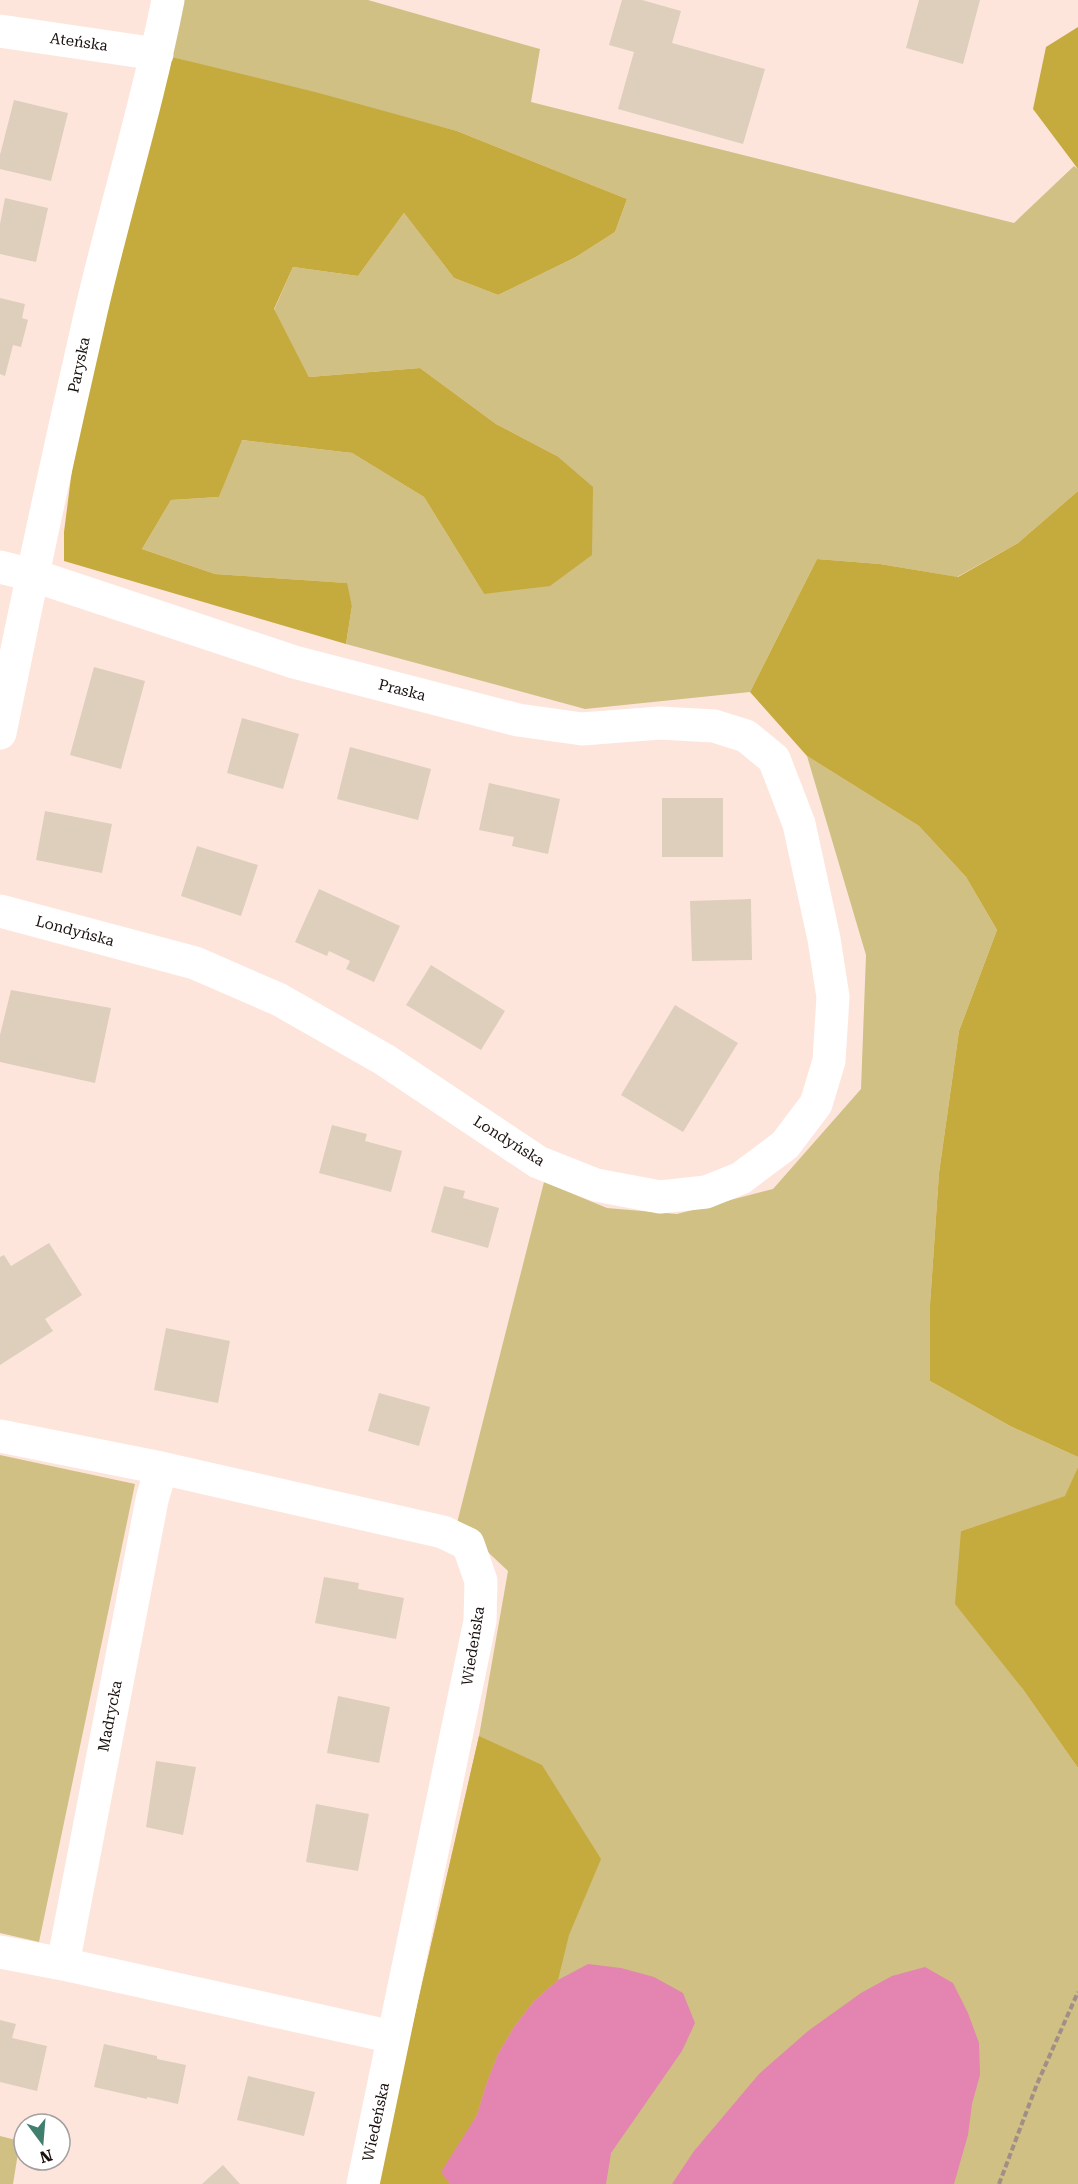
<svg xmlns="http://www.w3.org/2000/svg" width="1078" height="2184" font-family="'Roboto Serif',serif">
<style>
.green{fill:#d0c084}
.forest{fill:#c5aa3e}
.water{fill:#e484b1}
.building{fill:#decebc}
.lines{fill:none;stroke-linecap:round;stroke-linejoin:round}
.path{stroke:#a08e87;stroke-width:4;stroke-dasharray:6 3;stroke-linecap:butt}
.minor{stroke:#fff;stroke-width:33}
.labels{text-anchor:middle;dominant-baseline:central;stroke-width:5;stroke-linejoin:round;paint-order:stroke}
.street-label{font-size:15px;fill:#1a110e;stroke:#fff}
</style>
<rect width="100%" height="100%" fill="#fee5dc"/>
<path class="green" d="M180,0h188l172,49 -9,53 483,121 60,-57 4,3v322l-60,52 -61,34 -77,-13 -63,-5 -67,133 -165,17 -239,-65 6,-38 -6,-23 -131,-9 -73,-25 29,-49 48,-3 22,-57 111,13 72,44 60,97 73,-138 -61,-32 -76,-56 -111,9 -35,-67 19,-43 65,9 46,-63 50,65 44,17 78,-38 39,-25 12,-33 -170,-68 -289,-75z
M807,756l112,70 47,51 31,53 -38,101 -20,142 -9,132v76l80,45 68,31v10l-12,29 -105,35 61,157 56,80v416h-702l103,-448 29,-165 -51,-48 87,-341 63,26 70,6 96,-25 88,-100 5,-134z
M0,1455l135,29 -96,458 -39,-9z
M0,2136l20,5 -7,43h-13z"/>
<path class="forest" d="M1078,27v142l-45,-60 13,-62z
M168,56l147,36 142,39 170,68 -12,33 -39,25 -78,38 -44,-17 -50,-65 -46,63 -65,-9 -19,42 35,68 111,-9 76,56 61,32 36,31 -1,68 -42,31 -66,8 -60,-97 -72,-44 -110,-13 -23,57 -48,3 -29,49 73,25 132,9 5,23 -6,38 -282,-83v-29l15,-117z
M1078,491v966l-68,-31 -80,-45v-76l9,-132 20,-142 38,-101 -31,-53 -47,-51 -112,-70 -57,-64 67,-133 63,5 78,13 60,-34z
M1078,1467v301l-56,-80 -67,-84 6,-73 104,-35z
M479,1736l63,29 59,94 -32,76 -11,45 -24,21 -20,26 -16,27 -12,31 -9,30 -35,57 8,12h-74z"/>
<path class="water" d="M588,1964l33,4 33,9 29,16 12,30 -13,28 -71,102 -5,31h-156l-9,-12 36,-57 9,-30 12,-31 16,-27 20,-26 24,-21z
M925,1967l28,16 15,30 11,30 1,32 -8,29 -4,31 -14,49h-282l22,-33 65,-77 49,-43 53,-38 31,-17z"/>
<path class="building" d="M622,0h20l39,11 -9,32 93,26 -22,75 -125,-35 16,-57 -25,-7z
M919,0h61l-17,64 -57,-16z
M14,100l54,13 -17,68 -51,-12v-14z
M5,198l43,10 -12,54 -36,-8v-30z
M0,298l25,6 -3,14 6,2 -7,27 -8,-2 -8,31 -5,-2z
M94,667l51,14 -24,88 -51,-14z
M242,718l57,16 -16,55 -56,-16z
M350,747l81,22 -13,51 -81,-21z
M489,783l71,16 -12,55 -36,-8 2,-9 -35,-7z
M662,798h61v59h-61z
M45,811l67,13 -10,49 -66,-13z
M197,846l61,19 -17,51 -60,-20z
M319,889l81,37 -26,56 -28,-13 4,-8 -21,-10 -2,5 -32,-14z
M751,899l1,61 -60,1 -2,-60z
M431,965l74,46 -24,39 -75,-45z
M11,990l100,18 -16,75 -95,-21v-27z
M675,1005l63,38 -55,89 -62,-37z
M332,1125l35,9 -2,7 37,10 -11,41 -72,-19z
M444,1186l21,5 -2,7 36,10 -11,40 -57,-16z
M49,1243l33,52 -37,24 8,12 -53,34v-108l4,-2 7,11z
M166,1328l64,13 -12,62 -64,-13z
M379,1393l51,14 -11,39 -51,-15z
M324,1577l35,6 -1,6 46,9 -8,41 -81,-16z
M338,1696l52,11 -11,56 -52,-10z
M156,1761l40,6 -13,68 -37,-8z
M316,1804l53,10 -11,57 -52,-9z
M0,2020l16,4 -4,14 35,8 -10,45 -37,-9z
M104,2044l53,12v3l29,6 -8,39 -31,-7v2l-53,-12z
M248,2076l67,16 -11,44 -67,-16z
M223,2165l17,19h-38z"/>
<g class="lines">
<path class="path" d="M999,2184l38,-100 41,-92"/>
<path class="minor" d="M0,31l157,23
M0,567l32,8 262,87 224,58 64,9 78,-6 54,3 32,10 28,23 25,65 25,115 9,58 -4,64 -13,43 -31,41 -44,33 -35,14 -46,5 -64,-12 -58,-23 -153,-102 -105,-60 -85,-37 -195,-52
M0,733c28,-139 58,-278 90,-417 24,-105 57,-209 78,-316
M0,1436l161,32 282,64 25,12 13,37 -1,40 -117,563
M0,1952l63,12 330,73
M63,1964l89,-464 9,-32"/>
</g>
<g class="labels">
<g class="street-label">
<text transform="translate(79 42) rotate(8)">Ateńska</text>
<text transform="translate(79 365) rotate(-78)">Paryska</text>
<text transform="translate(402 690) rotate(14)">Praska</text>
<text transform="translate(75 931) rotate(15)">Londyńska</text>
<text transform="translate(509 1141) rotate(32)">Londyńska</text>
<text transform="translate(473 1646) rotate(-81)">Wiedeńska</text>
<text transform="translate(110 1716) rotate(-79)">Madrycka</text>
<text transform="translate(376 2122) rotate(-78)">Wiedeńska</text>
</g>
</g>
<g transform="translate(42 2142) rotate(164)"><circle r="28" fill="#ffffff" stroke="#a3a09f" stroke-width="1.5"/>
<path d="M0-4.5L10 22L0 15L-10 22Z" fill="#407f6e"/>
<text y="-9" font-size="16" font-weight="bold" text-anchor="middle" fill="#1a110e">N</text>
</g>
</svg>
